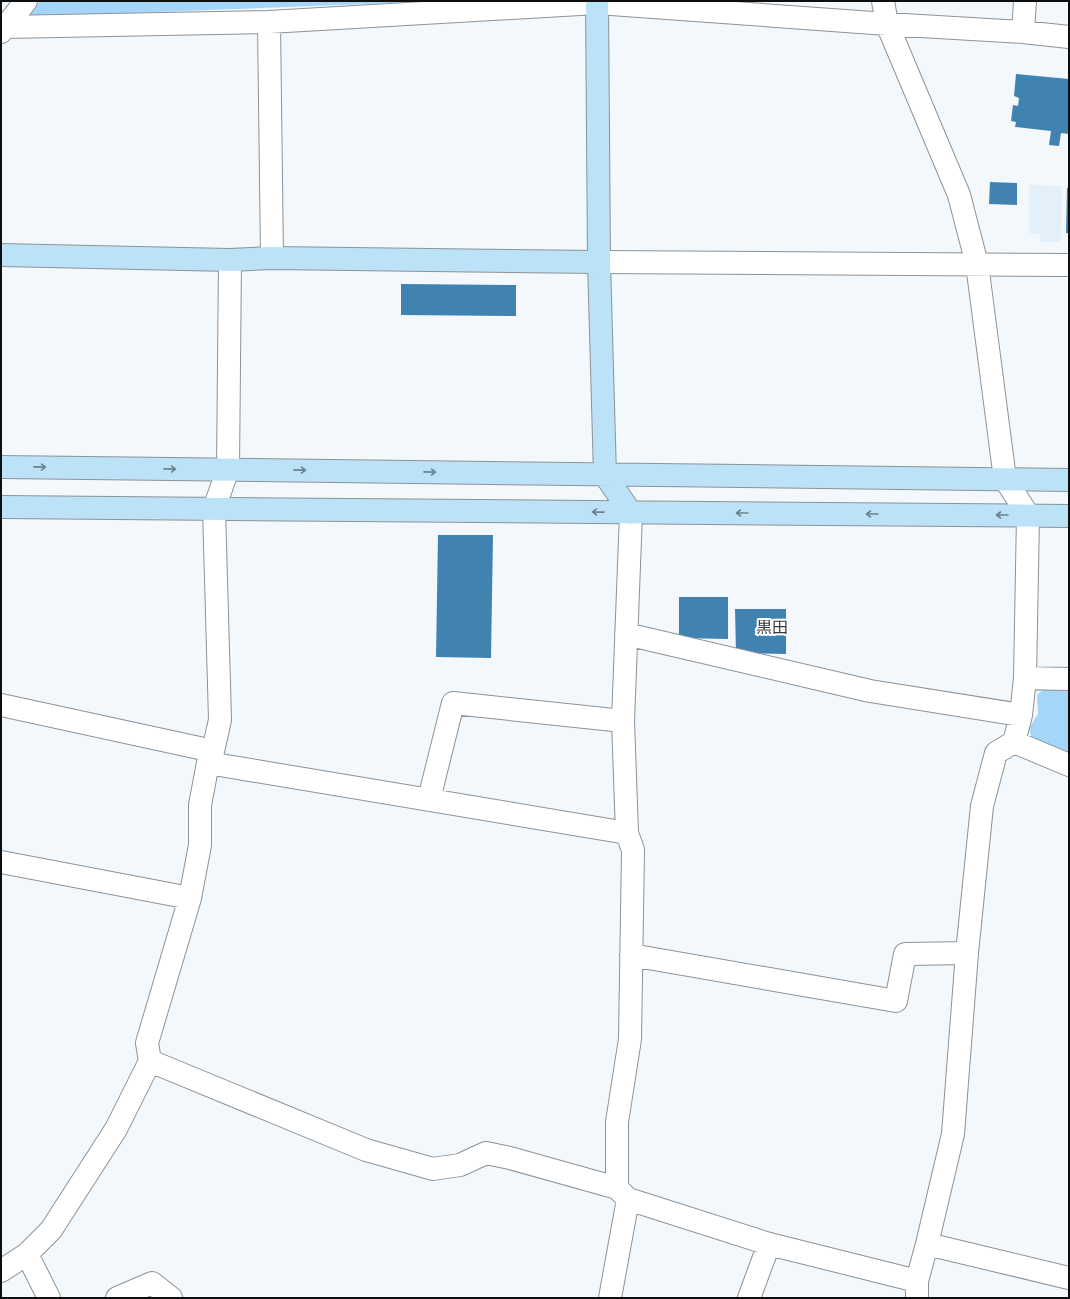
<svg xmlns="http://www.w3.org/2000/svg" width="1070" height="1299" font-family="'DM Sans','Noto Sans JP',sans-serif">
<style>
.built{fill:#e3eff9}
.green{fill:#a5d5f8}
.building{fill:#4083b1}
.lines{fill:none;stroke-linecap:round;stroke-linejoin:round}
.street-casing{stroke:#8d9296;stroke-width:24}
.secondary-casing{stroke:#8d9296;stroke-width:24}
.street{stroke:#fff;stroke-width:22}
.secondary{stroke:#bbe2f7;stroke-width:22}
.oneway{stroke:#6c838f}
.labels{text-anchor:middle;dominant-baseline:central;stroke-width:4;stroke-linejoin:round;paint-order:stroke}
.quarter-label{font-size:16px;fill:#363a3d;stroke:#fff}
</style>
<rect width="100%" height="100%" fill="#f2f8fc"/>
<path class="built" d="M1029,185l33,1 -1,56h-21v-8l-11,-1z"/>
<path class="green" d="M40,1h405l-419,16z
M1045,688h24v73l-36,-18 -4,-15 9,-14 -1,-19z"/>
<path class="building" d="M1016,74l53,5v55l-8,-1 -2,13 -10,-1 2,-14 -36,-4 1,-5 -5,-1 2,-16 5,1 1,-8 -5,-2z
M990,182l27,1v22l-28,-1z
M1067,188h2v45h-3z
M401,284l115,1v31l-115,-1z
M438,535h55l-2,123 -55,-1z
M679,597h49v42l-49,-1z
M735,609h51v45l-50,-1z"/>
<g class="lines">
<g class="street-casing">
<path id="street" d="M883,1l4,23 72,171 18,69 28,215 23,36 -3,163 -4,37 -7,27 -18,11 -14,53 -15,147 -14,181 -26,110 -10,37v17
M269,22l3,236
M5,27l264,-5 328,-19 290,21 136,8 46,5
M1,32l25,-31
M1023,32l2,-31
M599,262l470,3
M631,513l-8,208 4,112 6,17 -3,189 -13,83v66l11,11 141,45 148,37
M626,634l244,57 151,24
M1025,678l44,1
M1,705l212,46
M1014,742l55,23
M208,763l419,70
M429,799l24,-96 170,18
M1,862l189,36 -43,145 3,18 216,89 67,19 27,-4 26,-12 24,5 107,30
M190,898l10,-53v-40l8,-42 5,-12 7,-31 -6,-211 14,-40 2,-209
M631,955l265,46 9,-47 62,-1
M927,1244l142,34
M27,1254l22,44
M1,1271l26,-17 24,-24 65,-101 34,-68
M117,1298l35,-15 19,15
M610,1298l18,-99
M749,1298l20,-54"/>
</g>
<g class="secondary-casing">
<path id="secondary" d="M597,1l2,261 6,213 26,38
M1,255l229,5 42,-2 327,4
M1,467l1068,13
M1,507l1068,9"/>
</g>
<use href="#street" class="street"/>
<use href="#secondary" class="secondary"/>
</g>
<defs><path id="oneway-shaft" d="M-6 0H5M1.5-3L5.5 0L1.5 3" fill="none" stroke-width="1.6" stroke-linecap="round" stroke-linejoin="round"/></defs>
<g class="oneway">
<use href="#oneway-shaft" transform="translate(40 467) rotate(1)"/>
<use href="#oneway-shaft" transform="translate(170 469) rotate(1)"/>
<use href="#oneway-shaft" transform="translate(300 470) rotate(1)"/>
<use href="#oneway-shaft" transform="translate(430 472) rotate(1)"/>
<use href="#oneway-shaft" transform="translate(598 512) rotate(-179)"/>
<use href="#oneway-shaft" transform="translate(742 513) rotate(-180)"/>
<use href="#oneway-shaft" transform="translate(872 514) rotate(-180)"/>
<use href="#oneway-shaft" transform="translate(1002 515) rotate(-180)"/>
</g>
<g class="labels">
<g class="quarter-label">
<text x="772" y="627">黒田</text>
</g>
</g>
<rect width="1070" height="1299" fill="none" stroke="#0c0e10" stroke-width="4"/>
</svg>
